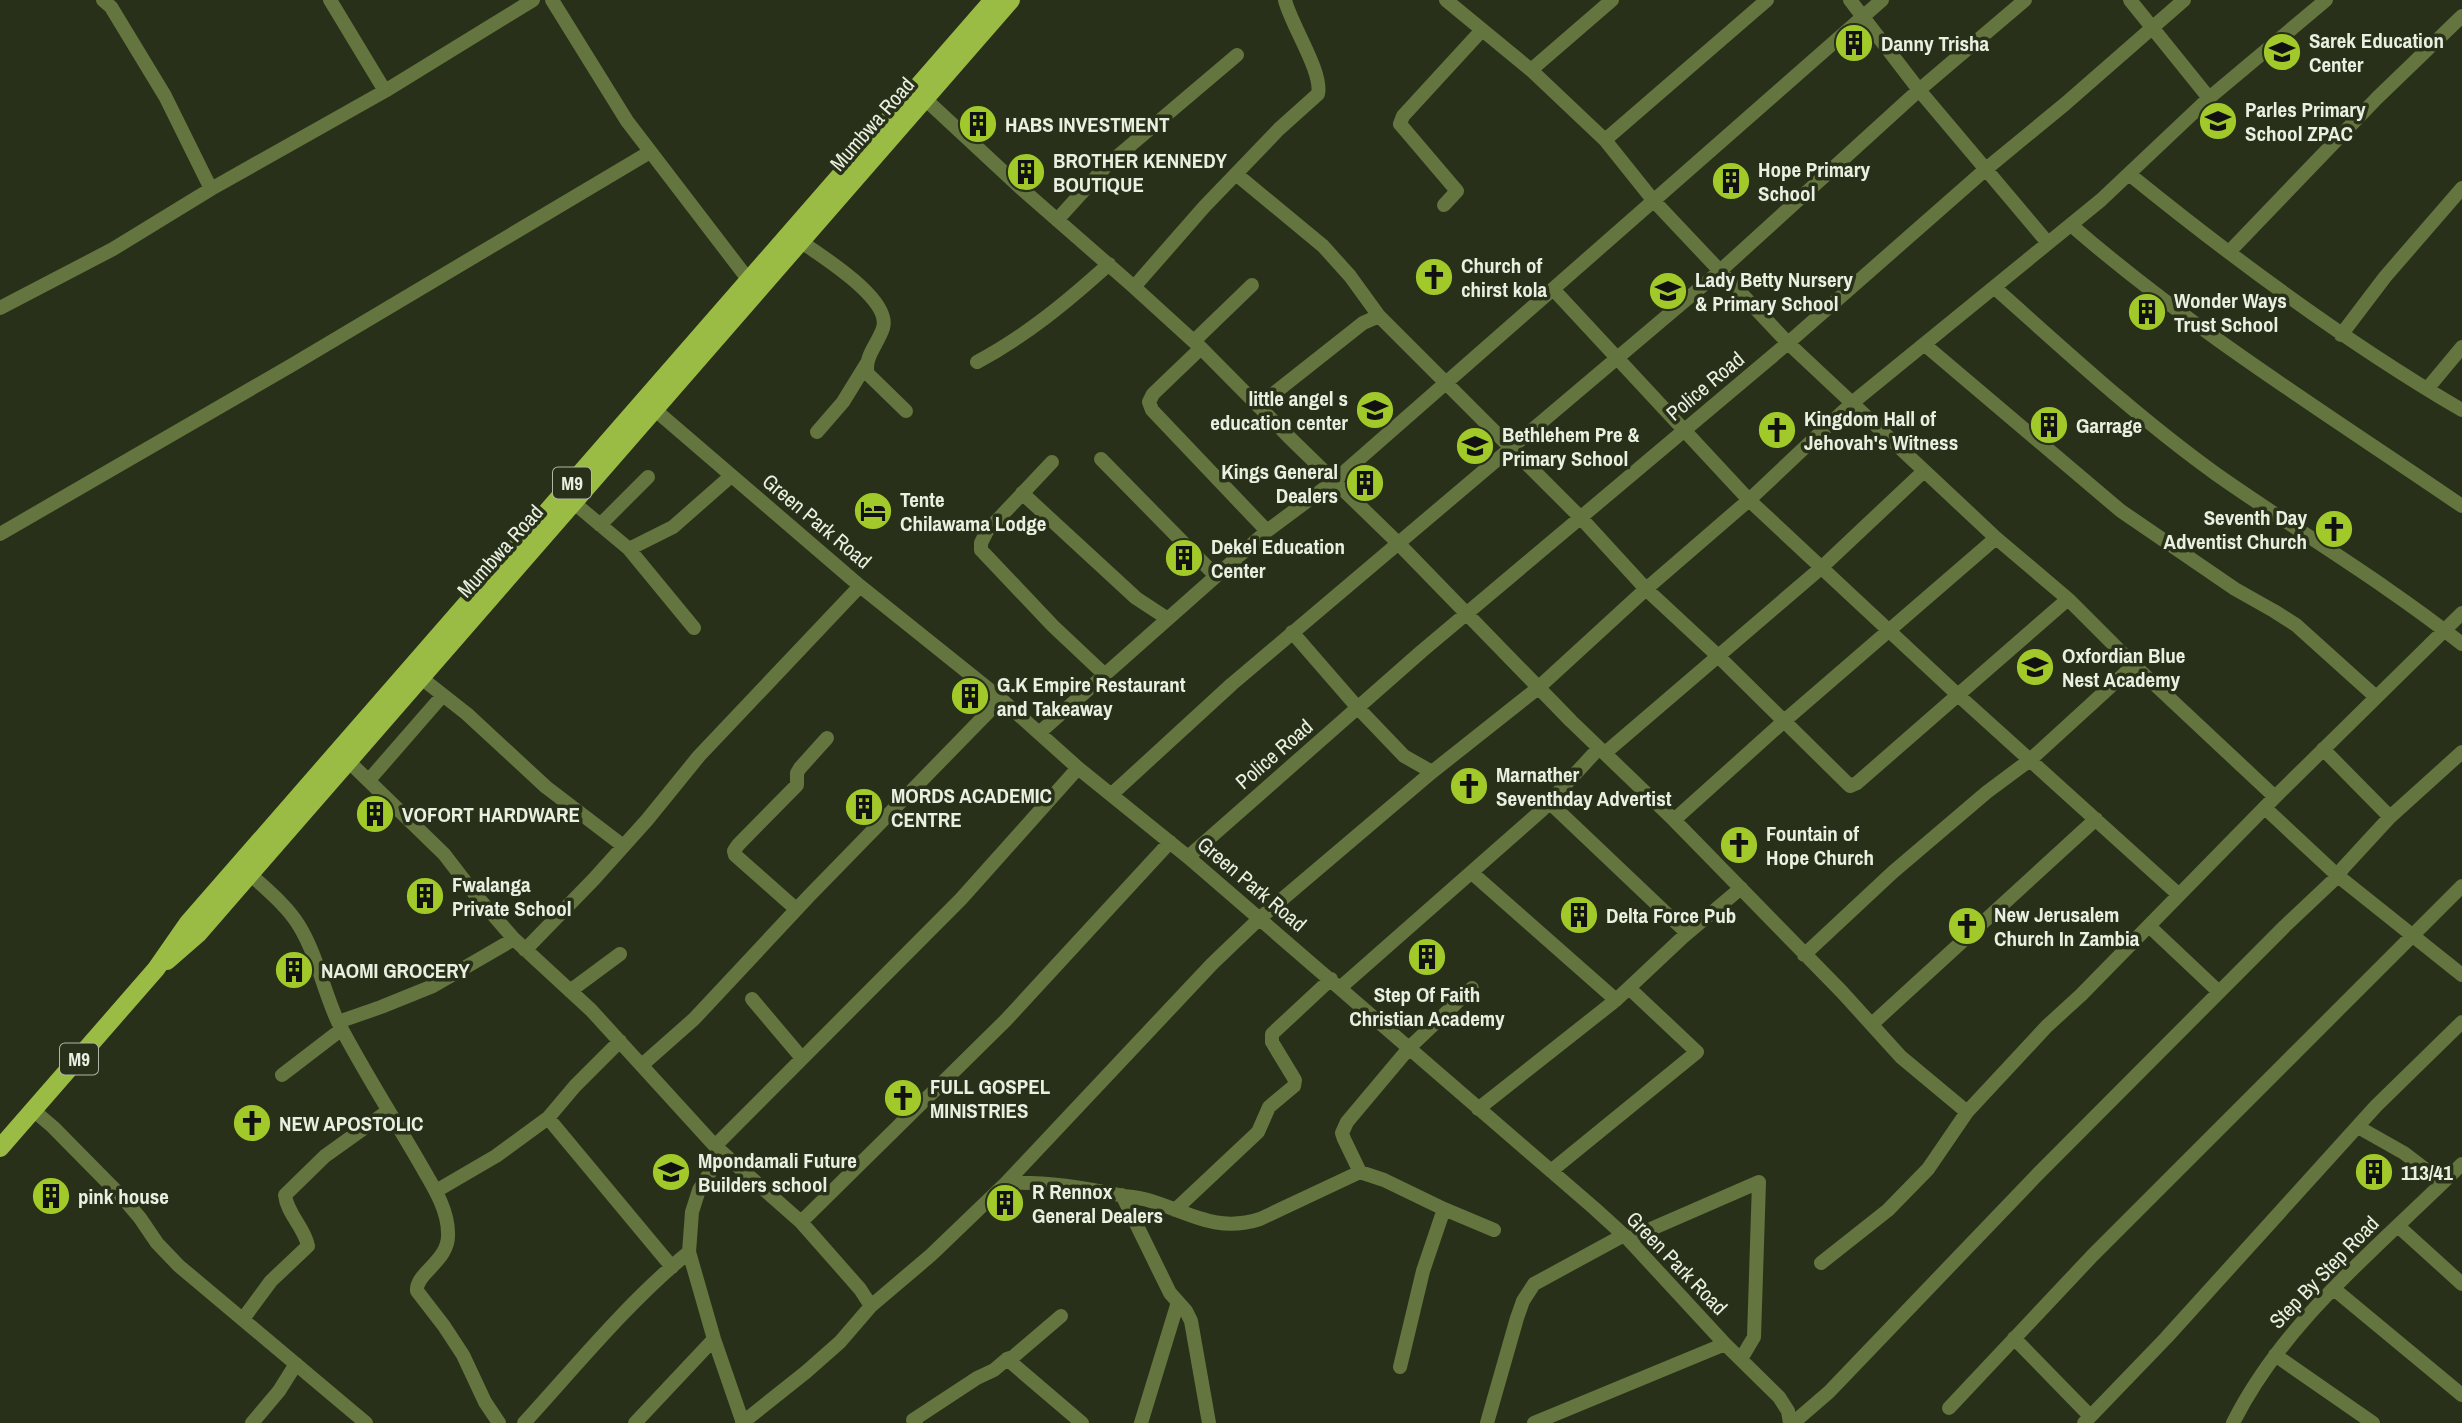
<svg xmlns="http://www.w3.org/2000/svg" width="2462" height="1423" font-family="'Archivo Narrow',sans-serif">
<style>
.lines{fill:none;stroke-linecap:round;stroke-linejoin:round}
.minor{stroke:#64753f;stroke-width:14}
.major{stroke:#9abc44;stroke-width:18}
.labels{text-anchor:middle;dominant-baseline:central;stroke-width:7;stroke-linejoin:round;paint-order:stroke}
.shield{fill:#293019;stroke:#b0b6a5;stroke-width:2}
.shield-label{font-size:19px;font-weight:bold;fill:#eaf0e1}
.poi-label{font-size:21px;font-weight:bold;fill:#eaf0e1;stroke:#293019;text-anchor:start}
.street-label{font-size:21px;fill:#eaf0e1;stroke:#293019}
</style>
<rect width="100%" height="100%" fill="#293019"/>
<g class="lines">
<path class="minor" d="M103,0l8,7 54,89 46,93
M330,0l55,91
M552,0l75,121 127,166
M1285,0c6,25 38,72 33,94l-39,35 -75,78 -70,80 67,61 90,91 106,103 174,179 103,99 168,172 59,65 66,55 80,-86 34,-31 194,-198 187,-184
M1446,0l85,70 74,70 48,60 135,143 208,195 72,61 66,66 141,132
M1850,0l69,90 129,153
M1882,0l-329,289 196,211 209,195 221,200
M2130,0l79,98
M1531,70l81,-70
M924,98l99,92 111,97
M1605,140l162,-140
M1236,174l87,72 27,30 29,40
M2129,174c106,86 215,167 333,236
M1444,205l13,-14 -57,-67 3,-8 79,-86
M1057,220l49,-54 131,-111
M2071,225c122,106 258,190 391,281
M800,241c21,15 92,58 83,87 -5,16 -20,30 -15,46l38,37
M2229,252l148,-154 85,-82
M1995,288c72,64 143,130 221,186 81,57 168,108 246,170
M0,308l113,-59 98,-60 174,-98 148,-91
M2341,335l44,-58 77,-89
M1194,341l58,-56
M1925,345l196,166 114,78 39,22 22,14 80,72
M1201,348l-48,46 -4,8 3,8 115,121
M977,362c49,-26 91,-61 132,-98
M2427,389l35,-42
M1258,406l105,-83 16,-7 202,202 65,71 71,66 133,131 7,-3 211,-184
M654,409l206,177 141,113 77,69 110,89 406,351 34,31 97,105 54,53 9,14 2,12
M817,432l26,-30 24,-39
M1101,459l115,117
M1052,462l-65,69 -6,12v7l72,76 51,48
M1022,493l114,105 32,21
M567,497l62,52 65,79
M600,525l48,-48
M0,534l292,-169 358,-213
M629,549l44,-22 58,-51
M1292,632l66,76 46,48 28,16
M420,677l47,37 79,73 76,58
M1039,733l228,-202 67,-50 219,-192
M2323,749l67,68
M1605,753l216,-185 103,-97
M342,755l102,99 30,39 40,46 77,71 124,136
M369,780l74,-85
M1112,794l120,-110 488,-413 199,-181 106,-90
M1549,802l138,131
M2265,808l73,68 124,99
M1674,820l109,-98 213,-184
M1188,857l234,-206 366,-308 198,-174 79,-65 119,-104
M1472,873l144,127
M250,874c16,15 36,31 48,50 19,30 25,66 40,98 27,52 59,101 88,152 10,17 22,38 22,59 2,28 -33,40 -31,58l27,35 19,29 22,47 14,21
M796,909l-61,-54 -1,-4 4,-6 59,-60v-12l3,-5 27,-30
M2149,926l70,66
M525,950l69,-71 53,-59 52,-64 161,-170
M1804,955l89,-83 94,-80 43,-32 104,-95
M1341,987l201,-177 57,-62
M570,991l50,-37
M752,999l49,58
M338,1022l43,-15 52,-21 81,-47
M1872,1024l224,-205
M642,1065l52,-46 115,-123 192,-197
M282,1075l60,-46
M1478,1109l138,-109 67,-63 58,-49
M33,1110l20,17 71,72 16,19 17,25 22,23 187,157
M548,1118l124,149
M2358,1127l46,26 38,29
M722,1153l-23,37 -7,22 -3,40 25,87 29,84
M1551,1171l146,-119 -68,-64
M1360,1172l-16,-33 -2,-6 5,-11 63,-75 62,-59
M1006,1183c40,-2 79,5 118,13 9,1 18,2 27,5 39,12 66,32 109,18l100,-47 24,8 60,29 50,21
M436,1191l60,-35 52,-38 27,-32 45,-45
M1122,1195l48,98 16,18 5,10 18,102
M1175,1210l83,-78 11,-25 25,-21 1,-6 -23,-38v-8l59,-55
M801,1222l205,-202 164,-178
M2398,1226l64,58
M1628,1239l131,-57 -5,155 -13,22
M1821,1263l67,-53 40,-41 39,-57
M2334,1289l128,106
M871,1306l-11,-17 -59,-67 -86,-76 246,-247 117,-131
M243,1319l28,-38 37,-35c-3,-18 -21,-32 -23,-51l40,-39 63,-45
M2014,1338l76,78
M2275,1355l98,68
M1007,1359l6,-2 48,-41
M1400,1367l23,-96 21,-62
M1949,1408l143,-152 370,-370
M252,1423l27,-32 17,-27
M524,1423c53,-58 104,-121 165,-171
M635,1423l79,-84
M742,1423l64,-51 34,-30 31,-36 60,-51 75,-72 206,-219 48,-46 172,-146 106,-84 108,-99 103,-89 103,-97 249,-203 108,-102 117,-98
M916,1423l-3,-3 64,-42 17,-8 13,-11 75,64
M1141,1423l37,-121
M1487,1423l30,-105 6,-17 11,-17 90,-49
M1534,1423l191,-79
M1793,1423l36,-31 206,-215 250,-251 53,-50 5,-8 47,-51 72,-65
M2084,1423l82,-85 210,-232 86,-84
M2233,1423c52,-104 148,-178 229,-259"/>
<path class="major" d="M167,961l31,-27 813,-934
M0,1148l156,-179 32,-46 805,-923"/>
</g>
<defs>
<g id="building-disc" transform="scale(2.0125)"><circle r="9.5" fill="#a1c92a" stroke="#293019"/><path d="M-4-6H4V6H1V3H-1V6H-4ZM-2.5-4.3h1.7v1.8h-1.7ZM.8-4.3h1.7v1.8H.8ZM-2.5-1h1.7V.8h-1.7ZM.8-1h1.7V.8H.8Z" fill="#111"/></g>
<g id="school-disc" transform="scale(2.0125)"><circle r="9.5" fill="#a1c92a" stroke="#293019"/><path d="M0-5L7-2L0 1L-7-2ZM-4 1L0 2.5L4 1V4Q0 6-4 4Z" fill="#111"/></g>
<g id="church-disc" transform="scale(2.0125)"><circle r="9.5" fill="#a1c92a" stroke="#293019"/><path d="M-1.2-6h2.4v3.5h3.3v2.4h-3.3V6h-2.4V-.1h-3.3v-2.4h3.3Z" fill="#111"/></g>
<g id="hotel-disc" transform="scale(2.0125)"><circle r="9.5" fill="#a1c92a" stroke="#293019"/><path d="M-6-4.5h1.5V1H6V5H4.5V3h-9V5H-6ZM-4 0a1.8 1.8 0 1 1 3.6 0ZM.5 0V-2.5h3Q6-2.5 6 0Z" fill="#111"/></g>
</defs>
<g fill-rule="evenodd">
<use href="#building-disc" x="1854" y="43"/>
<use href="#school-disc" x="2282" y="52"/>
<use href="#school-disc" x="2218" y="121"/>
<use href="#building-disc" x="978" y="124"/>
<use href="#building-disc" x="1026" y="172"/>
<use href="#building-disc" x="1731" y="181"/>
<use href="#church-disc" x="1434" y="277"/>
<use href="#school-disc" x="1668" y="291"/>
<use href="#building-disc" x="2147" y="312"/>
<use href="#school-disc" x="1375" y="410"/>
<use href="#building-disc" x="2049" y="425"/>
<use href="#church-disc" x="1777" y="430"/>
<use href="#school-disc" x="1475" y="446"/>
<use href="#building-disc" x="1365" y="483"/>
<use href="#hotel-disc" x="873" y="511"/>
<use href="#church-disc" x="2334" y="529"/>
<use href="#building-disc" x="1184" y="558"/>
<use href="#school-disc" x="2035" y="667"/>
<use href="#building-disc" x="970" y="696"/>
<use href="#church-disc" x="1469" y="786"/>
<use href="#building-disc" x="864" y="807"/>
<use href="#building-disc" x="375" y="814"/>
<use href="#church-disc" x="1739" y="845"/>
<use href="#building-disc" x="425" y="896"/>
<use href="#building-disc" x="1579" y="915"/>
<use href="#church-disc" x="1967" y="926"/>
<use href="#building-disc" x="1427" y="957"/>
<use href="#building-disc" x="294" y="970"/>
<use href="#church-disc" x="903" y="1098"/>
<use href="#church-disc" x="252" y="1123"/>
<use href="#school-disc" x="671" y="1172"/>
<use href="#building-disc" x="2374" y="1172"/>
<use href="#building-disc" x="51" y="1196"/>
<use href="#building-disc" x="1005" y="1203"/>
</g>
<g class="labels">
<g class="shield">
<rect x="553" y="467.5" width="38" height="31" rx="5"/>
<rect x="60" y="1043.5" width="38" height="31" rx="5"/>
</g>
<g class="shield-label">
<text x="572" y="483">M9</text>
<text x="79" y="1059">M9</text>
</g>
<g class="poi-label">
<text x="2309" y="40">Sarek Education<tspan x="2309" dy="24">Center</tspan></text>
<text x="1881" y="43">Danny Trisha</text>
<text x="2245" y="109">Parles Primary<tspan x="2245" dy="24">School ZPAC</tspan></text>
<text x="1005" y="124">HABS INVESTMENT</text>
<text x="1053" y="160">BROTHER KENNEDY<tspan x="1053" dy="24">BOUTIQUE</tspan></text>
<text x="1758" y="169">Hope Primary<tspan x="1758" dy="24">School</tspan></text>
<text x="1461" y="265">Church of<tspan x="1461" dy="24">chirst kola</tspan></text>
<text x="1695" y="279">Lady Betty Nursery<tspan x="1695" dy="24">&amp; Primary School</tspan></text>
<text x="2174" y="300">Wonder Ways<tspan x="2174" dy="24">Trust School</tspan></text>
<text x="1348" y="398" text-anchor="end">little angel s<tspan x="1348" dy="24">education center</tspan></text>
<text x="1804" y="418">Kingdom Hall of<tspan x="1804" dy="24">Jehovah's Witness</tspan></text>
<text x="2076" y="425">Garrage</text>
<text x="1502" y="434">Bethlehem Pre &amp;<tspan x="1502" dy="24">Primary School</tspan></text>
<text x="1338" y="471" text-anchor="end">Kings General<tspan x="1338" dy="24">Dealers</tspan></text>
<text x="900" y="499">Tente<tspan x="900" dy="24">Chilawama Lodge</tspan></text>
<text x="2307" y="517" text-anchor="end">Seventh Day<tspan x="2307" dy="24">Adventist Church</tspan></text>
<text x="1211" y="546">Dekel Education<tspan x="1211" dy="24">Center</tspan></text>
<text x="2062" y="655">Oxfordian Blue<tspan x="2062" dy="24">Nest Academy</tspan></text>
<text x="997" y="684">G.K Empire Restaurant<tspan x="997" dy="24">and Takeaway</tspan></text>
<text x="1496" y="774">Marnather<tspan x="1496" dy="24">Seventhday Advertist</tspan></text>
<text x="891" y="795">MORDS ACADEMIC<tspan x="891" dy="24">CENTRE</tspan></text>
<text x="402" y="814">VOFORT HARDWARE</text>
<text x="1766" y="833">Fountain of<tspan x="1766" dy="24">Hope Church</tspan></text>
<text x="452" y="884">Fwalanga<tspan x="452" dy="24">Private School</tspan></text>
<text x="1994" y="914">New Jerusalem<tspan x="1994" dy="24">Church In Zambia</tspan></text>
<text x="1606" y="915">Delta Force Pub</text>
<text x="321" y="970">NAOMI GROCERY</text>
<text x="1427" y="994" text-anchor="middle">Step Of Faith<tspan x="1427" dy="24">Christian Academy</tspan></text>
<text x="930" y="1086">FULL GOSPEL<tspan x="930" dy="24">MINISTRIES</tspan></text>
<text x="279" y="1123">NEW APOSTOLIC</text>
<text x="698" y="1160">Mpondamali Future<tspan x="698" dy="24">Builders school</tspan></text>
<text x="2401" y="1172">113/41</text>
<text x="1032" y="1191">R Rennox<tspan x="1032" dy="24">General Dealers</tspan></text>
<text x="78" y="1196">pink house</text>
</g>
<g class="street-label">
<text transform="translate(872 124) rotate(-49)">Mumbwa Road</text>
<text transform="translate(1705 386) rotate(-40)">Police Road</text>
<text transform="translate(817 521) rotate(40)">Green Park Road</text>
<text transform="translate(500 551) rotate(-48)">Mumbwa Road</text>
<text transform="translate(1274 754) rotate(-41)">Police Road</text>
<text transform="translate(1252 884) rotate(40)">Green Park Road</text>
<text transform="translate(1677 1263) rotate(46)">Green Park Road</text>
<text transform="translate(2324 1272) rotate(-46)">Step By Step Road</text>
</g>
</g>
</svg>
